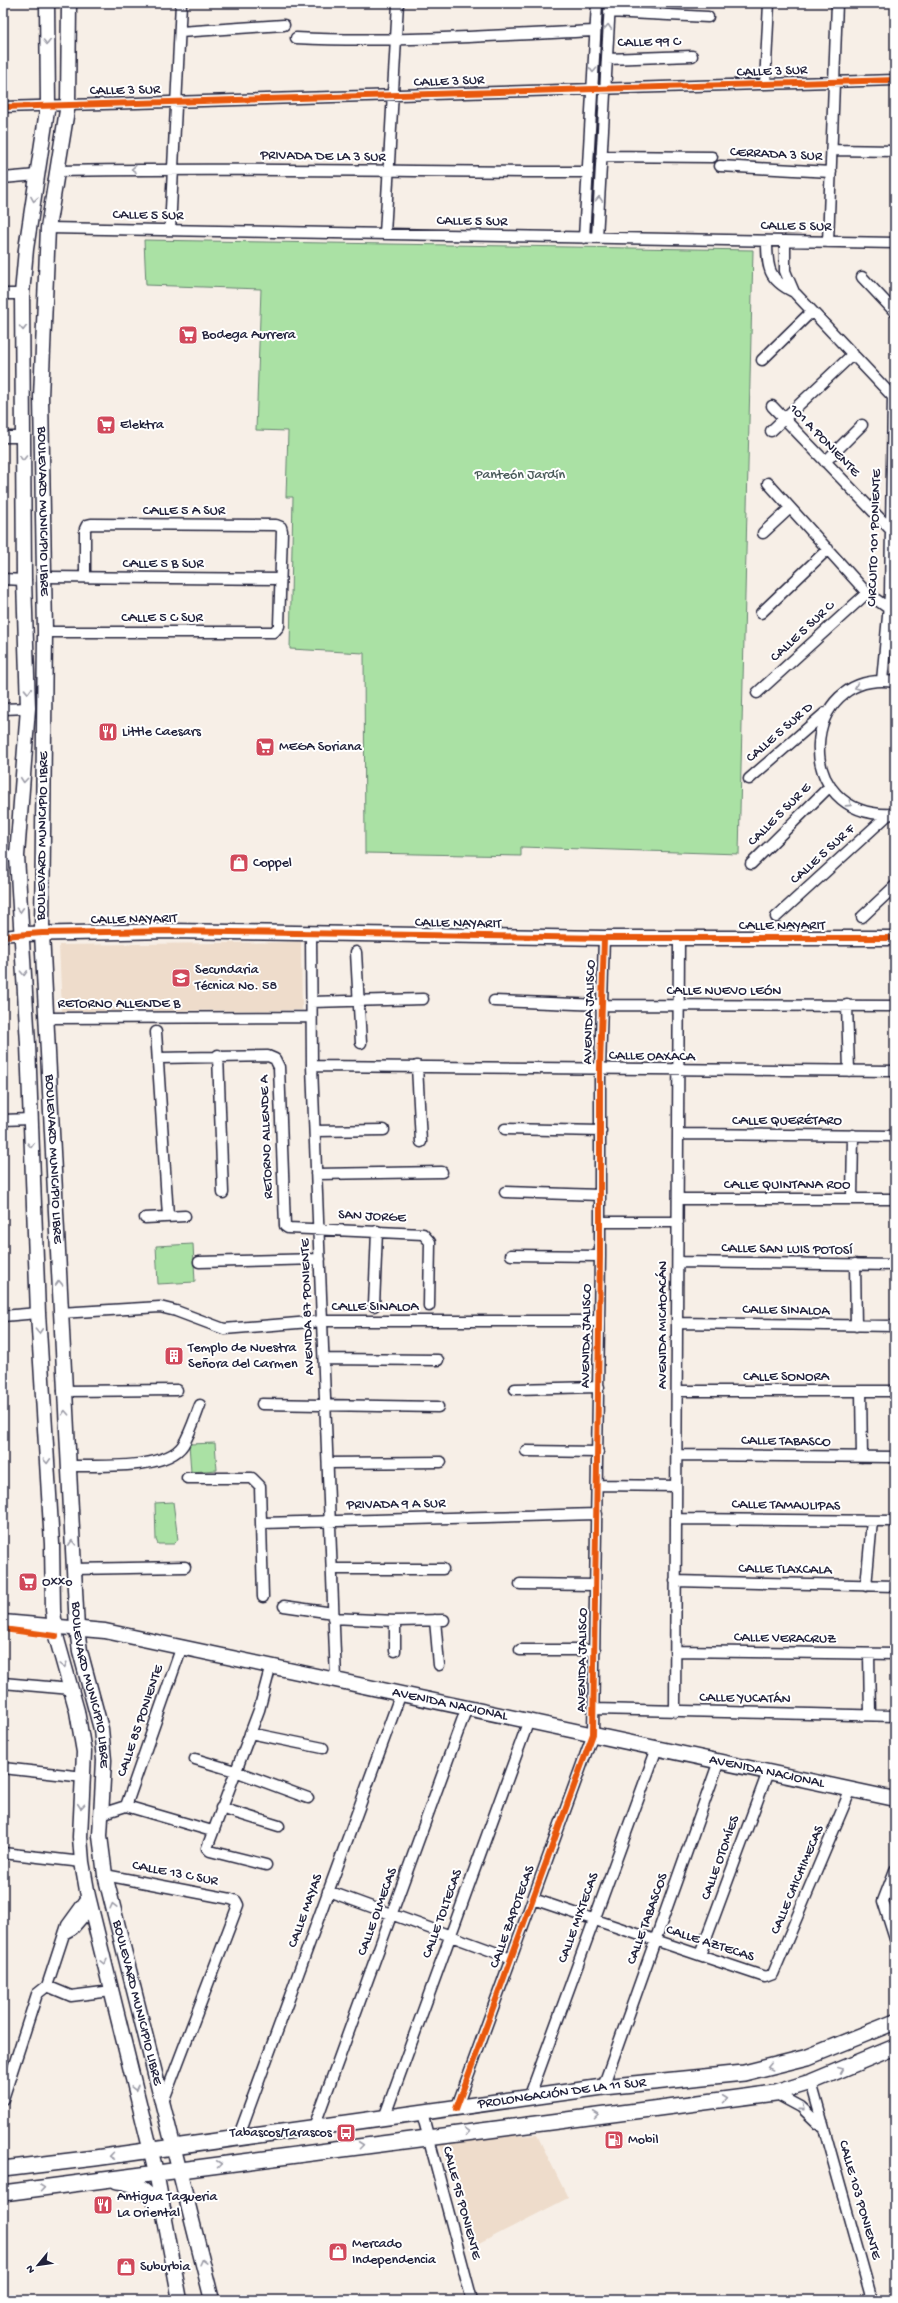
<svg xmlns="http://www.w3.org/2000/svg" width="898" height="2303" font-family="'Gochi Hand',sans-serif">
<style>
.built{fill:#eedccb}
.green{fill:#aae1a4;stroke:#668270}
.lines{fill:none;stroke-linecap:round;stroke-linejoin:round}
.street-casing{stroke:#22223b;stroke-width:13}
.secondary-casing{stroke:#22223b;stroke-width:17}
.primary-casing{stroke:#22223b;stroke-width:18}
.street{stroke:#fff;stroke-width:10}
.secondary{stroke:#fff;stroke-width:14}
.primary{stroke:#fff;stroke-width:15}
.cycleway-casing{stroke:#fff;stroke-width:8}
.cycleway{stroke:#e8590c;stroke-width:6}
.oneway{stroke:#9c9ca7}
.labels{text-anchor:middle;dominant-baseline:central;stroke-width:4;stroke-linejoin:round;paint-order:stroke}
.street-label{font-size:14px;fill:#22223b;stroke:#fff}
.poi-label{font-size:14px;fill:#22223b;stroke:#fff;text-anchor:start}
.park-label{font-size:14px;fill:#4b5b5a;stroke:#fff}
</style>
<rect width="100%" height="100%" fill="#f7efe7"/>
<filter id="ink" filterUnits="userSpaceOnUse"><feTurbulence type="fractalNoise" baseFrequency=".025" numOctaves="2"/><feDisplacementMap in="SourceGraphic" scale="8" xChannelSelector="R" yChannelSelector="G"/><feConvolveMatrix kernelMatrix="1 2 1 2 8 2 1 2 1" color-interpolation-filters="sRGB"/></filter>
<g filter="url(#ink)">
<path class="built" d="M301,942l1,68 -240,1 -3,-66z
M537,2135l31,63 -93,48 -37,-107z"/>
<path class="green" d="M144,240l609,10 -14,604 -218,-7v9l-156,-3 -1,-200 -74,-4 3,-152h-7l2,-66 -32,-1 5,-141 -115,-4z
M193,1244l2,38 -37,2 -2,-38z
M215,1443l2,27 -26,2 -2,-28z
M173,1502l5,38 -4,4h-16l-2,-4 -1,-37z"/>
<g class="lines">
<g class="street-casing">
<path id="street" d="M609,12l99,5
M180,32l104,-7
M296,38c100,5 200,-3 299,-7
M607,59l85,-3
M765,84l4,-81
M3,107l892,-27
M832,150l63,1
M601,156l111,1
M720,166l111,6
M57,171c177,-4 354,1 531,1
M3,178l34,-3
M48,228l847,15
M170,230l11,-227
M385,234l13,-231
M584,238l13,-235
M597,238l13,-235
M767,241c0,26 1,39 27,51
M785,241v30l9,21 101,107
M828,242l9,-239
M862,277l33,35
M3,294h19
M762,360l50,-49
M772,406l118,123
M771,431l82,-77
M3,437h20
M825,462l37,-37
M768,483l99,110 21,15
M763,533l27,-25
M45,577l235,2
M3,579l21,1
M761,613l67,-64
M45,632h229l5,-6 3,-95 -1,-4 -5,-2 -185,-1 -4,1 -2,4v48
M882,681l8,-87 3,-198 2,-2
M895,682c-96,-15 -107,139 0,132
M757,693l110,-100
M3,709l25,-1
M749,779l76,-66
M3,856h14
M751,864l79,-78
M776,917l113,-103
M862,917l33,-31
M311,934l1,132 24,613
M3,936l19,-2
M356,952l5,91
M494,1001l108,4 293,1
M311,1002l112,-3
M847,1005l2,66
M46,1018l265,-1
M156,1032l12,184
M218,1055l5,138
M158,1058l110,-2 7,3 4,8 6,159 3,2 135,6 7,8 -1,64
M312,1066l583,5
M417,1066l4,76
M3,1120l27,-1
M505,1129l96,2
M315,1131l69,-1
M679,1134l216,2
M316,1174l126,-2
M505,1192l95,3
M678,1199h217
M852,1199l1,-64
M145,1218l40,-2
M600,1222h78
M511,1255l89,1
M199,1262l121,-3
M678,1262l217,3
M855,1264l1,62
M374,1306l3,-75
M60,1313l100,-6 16,4 48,18 98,-8h277
M3,1316l35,-3
M677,1323l218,3
M324,1359l114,1
M515,1389l84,-2
M63,1391l114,-1
M677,1391h218
M861,1391l1,66
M262,1404l176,3
M526,1451l72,1
M677,1455l218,2
M328,1463l113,-1
M68,1466c28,-1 98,5 115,-21 7,-11 12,-27 17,-40
M187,1478h65l8,8 3,111
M597,1485l79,1
M676,1519l219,2
M262,1523l335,-9
M73,1569l112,-2
M332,1569h111
M675,1581l220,5
M520,1584l75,1
M866,1586l6,-65
M284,1606l49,7
M333,1618l62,3 49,-1
M435,1620l4,45
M520,1650h75
M395,1651v-30
M675,1651l220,3
M869,1654l1,61
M3,1683l68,6
M594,1709l301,7
M675,1712l4,-774
M250,1733l73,15
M195,1759l40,12 73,27
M3,1768l81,9
M126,1806l56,-160
M221,1808l58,18
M101,1814l25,-8 86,25
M3,1853l79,9
M266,1865l-56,-14 -3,-3 52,-138 12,-45
M895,1870l-12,31 12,38
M105,1875l126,24 5,2 2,4 -75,197
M328,1891l183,67
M533,1899l232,78 8,-3 78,-185
M64,1934l9,-5 18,-21
M700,1955l68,-183
M47,1986l24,10 40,-5
M811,2082l61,218
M603,2087l116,-326
M775,2093l26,14 23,22
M529,2098l128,-350
M3,2099l34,-105 10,-8 20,-61 21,-29
M456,2109l137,-375 7,-478v-188l4,-130
M422,2113l50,187
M384,2118l145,-398
M314,2127l153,-420
M238,2138l163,-445"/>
</g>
<g class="secondary-casing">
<g id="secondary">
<path d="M47,3l1,101 -22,145 -4,45 2,286 4,128 -11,148 11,188 10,269 14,231 1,66 3,26 21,75 7,41 -4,85 2,25 6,34 68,276 24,128"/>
<path id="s1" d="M69,3l-1,101 -20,124 -7,169 4,235 -3,301 35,696 3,22 21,78 3,31 -4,76 5,39 107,425"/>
<path d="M22,934l149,-3 433,7h291"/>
<path id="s2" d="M3,1622l102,9 790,168"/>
</g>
</g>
<g class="primary-casing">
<g id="primary">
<path id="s3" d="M3,2169l92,-11 508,-71 141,-14 64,-16 87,-35"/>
<path d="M117,2181c21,1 34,15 46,30"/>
<path d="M3,2193l772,-100 36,-11 84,-35"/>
</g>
</g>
<use href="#street" class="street"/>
<use href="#secondary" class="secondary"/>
<use href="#primary" class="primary"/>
<g class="cycleway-casing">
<path id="cycleway" d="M3,107l892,-27
M3,936l39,-3 129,-2 433,7h291
M3,1629l53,7
M456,2109l137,-375 7,-478v-188l4,-130"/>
</g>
<use href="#cycleway" class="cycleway"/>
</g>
<defs><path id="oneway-chevron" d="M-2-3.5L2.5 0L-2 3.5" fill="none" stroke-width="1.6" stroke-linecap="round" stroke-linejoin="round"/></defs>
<g class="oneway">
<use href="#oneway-chevron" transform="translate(608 27) rotate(-87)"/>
<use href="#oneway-chevron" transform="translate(47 42) rotate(90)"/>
<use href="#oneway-chevron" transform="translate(593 70) rotate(93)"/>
<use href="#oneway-chevron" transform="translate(134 169) rotate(179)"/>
<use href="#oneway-chevron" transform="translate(34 199) rotate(99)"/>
<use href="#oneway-chevron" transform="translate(599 199) rotate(-87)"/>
<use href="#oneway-chevron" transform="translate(23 328) rotate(89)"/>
<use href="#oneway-chevron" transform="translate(23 458) rotate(90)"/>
<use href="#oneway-chevron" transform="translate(857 687) rotate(156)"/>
<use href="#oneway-chevron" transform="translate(28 691) rotate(88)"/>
<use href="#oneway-chevron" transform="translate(24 780) rotate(95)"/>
<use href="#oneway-chevron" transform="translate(849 804) rotate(33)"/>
<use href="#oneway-chevron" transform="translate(20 910) rotate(87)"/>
<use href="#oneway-chevron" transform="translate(24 973) rotate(87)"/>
<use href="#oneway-chevron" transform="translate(31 1145) rotate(88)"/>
<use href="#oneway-chevron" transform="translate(59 1283) rotate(-92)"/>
<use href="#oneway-chevron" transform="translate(39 1331) rotate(87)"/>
<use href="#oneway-chevron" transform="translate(65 1413) rotate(-93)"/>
<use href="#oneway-chevron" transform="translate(47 1461) rotate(87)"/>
<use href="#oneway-chevron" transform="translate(72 1543) rotate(-93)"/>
<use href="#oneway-chevron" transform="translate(64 1665) rotate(75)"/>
<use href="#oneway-chevron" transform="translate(81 1806) rotate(95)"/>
<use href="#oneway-chevron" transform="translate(113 1906) rotate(-104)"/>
<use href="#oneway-chevron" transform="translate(104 1962) rotate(76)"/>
<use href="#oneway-chevron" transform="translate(770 2067) rotate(167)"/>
<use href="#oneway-chevron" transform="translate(840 2070) rotate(-22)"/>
<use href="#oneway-chevron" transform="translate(135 2088) rotate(76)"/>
<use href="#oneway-chevron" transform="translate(725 2099) rotate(-7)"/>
<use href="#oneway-chevron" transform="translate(802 2108) rotate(41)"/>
<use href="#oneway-chevron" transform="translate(596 2115) rotate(-7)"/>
<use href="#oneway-chevron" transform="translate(467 2132) rotate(-7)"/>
<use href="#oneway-chevron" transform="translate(361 2145) rotate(-7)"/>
<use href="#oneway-chevron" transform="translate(112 2156) rotate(172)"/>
<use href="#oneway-chevron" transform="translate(219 2164) rotate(-7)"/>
<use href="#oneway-chevron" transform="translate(42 2188) rotate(-8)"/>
<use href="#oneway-chevron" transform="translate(203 2262) rotate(-104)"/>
</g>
</g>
<defs>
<g id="supermarket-square" transform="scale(1)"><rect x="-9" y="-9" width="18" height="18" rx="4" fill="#d1495b" stroke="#fff"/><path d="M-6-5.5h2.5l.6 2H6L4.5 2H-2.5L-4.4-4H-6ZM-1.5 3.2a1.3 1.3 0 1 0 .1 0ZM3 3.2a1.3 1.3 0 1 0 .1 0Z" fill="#fff"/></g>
<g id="restaurant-square" transform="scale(1)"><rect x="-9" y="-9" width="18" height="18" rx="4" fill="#d1495b" stroke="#fff"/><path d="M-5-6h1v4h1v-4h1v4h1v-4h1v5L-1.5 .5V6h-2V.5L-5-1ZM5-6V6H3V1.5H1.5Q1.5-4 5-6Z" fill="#fff"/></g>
<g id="shop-square" transform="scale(1)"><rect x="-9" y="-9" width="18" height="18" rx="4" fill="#d1495b" stroke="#fff"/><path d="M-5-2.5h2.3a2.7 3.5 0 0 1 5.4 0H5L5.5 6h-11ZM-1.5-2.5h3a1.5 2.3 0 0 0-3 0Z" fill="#fff"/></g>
<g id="school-square" transform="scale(1)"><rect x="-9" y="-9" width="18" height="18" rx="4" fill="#d1495b" stroke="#fff"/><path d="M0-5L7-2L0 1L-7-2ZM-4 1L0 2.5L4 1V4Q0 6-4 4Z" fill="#fff"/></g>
<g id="building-square" transform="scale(1)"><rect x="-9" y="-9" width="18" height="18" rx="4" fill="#d1495b" stroke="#fff"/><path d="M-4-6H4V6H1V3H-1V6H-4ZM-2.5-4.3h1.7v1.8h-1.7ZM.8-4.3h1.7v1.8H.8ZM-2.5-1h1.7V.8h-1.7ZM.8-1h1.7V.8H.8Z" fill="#fff"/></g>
<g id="bus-square" transform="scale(1)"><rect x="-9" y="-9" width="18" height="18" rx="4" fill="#d1495b" stroke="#fff"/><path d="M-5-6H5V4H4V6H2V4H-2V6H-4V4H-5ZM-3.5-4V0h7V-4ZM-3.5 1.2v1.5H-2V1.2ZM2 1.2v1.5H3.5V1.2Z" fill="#fff"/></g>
<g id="fuel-square" transform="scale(1)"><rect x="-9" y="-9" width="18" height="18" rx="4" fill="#d1495b" stroke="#fff"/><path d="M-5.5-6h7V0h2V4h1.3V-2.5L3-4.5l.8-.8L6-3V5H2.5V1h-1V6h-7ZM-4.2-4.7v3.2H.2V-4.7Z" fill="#fff"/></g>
</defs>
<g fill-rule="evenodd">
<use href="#supermarket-square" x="188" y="335"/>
<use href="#supermarket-square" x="106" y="425"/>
<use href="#restaurant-square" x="108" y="732"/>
<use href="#supermarket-square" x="265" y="747"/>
<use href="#shop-square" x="239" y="863"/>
<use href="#school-square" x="181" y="978"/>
<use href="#building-square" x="174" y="1356"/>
<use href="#supermarket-square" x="28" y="1582"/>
<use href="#bus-square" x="346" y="2133"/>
<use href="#fuel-square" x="614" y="2140"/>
<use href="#restaurant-square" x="103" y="2205"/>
<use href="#shop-square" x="338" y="2252"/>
<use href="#shop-square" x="126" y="2267"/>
</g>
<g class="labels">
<g class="street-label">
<text transform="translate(649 43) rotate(-1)">CALLE 99 C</text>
<text transform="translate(772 72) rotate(-2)">CALLE 3 SUR</text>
<text transform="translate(449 82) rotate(-2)">CALLE 3 SUR</text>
<text transform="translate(125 91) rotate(-1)">CALLE 3 SUR</text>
<text transform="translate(776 155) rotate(3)">CERRADA 3 SUR</text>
<text transform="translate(323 157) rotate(1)">PRIVADA DE LA 3 SUR</text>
<text transform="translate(148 216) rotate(1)">CALLE 5 SUR</text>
<text transform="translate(472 222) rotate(1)">CALLE 5 SUR</text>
<text transform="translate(796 227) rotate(1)">CALLE 5 SUR</text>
<text transform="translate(824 441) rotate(46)">101 A PONIENTE</text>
<text x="184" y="511">CALLE 5 A SUR</text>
<text stroke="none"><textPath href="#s1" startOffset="510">BOULEVARD MUNICIPIO LIBRE</textPath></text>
<text transform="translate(875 538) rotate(-88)">CIRCUITO 101 PONIENTE</text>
<text x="163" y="564">CALLE 5 B SUR</text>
<text x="162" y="618">CALLE 5 C SUR</text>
<text transform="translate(803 632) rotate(-43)">CALLE 5 SUR C</text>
<text transform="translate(780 733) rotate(-41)">CALLE 5 SUR D</text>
<text transform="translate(780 815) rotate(-45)">CALLE 5 SUR E</text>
<text transform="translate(43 836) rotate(-89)">BOULEVARD MUNICIPIO LIBRE</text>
<text transform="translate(823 855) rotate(-42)">CALLE 5 SUR F</text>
<text transform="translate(134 920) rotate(-1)">CALLE NAYARIT</text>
<text transform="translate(458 924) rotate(1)">CALLE NAYARIT</text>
<text x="782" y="926">CALLE NAYARIT</text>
<text x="724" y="991">CALLE NUEVO LEÓN</text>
<text x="119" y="1004">RETORNO ALLENDE B</text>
<text transform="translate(590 1012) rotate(-88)">AVENIDA JALISCO</text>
<text transform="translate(652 1057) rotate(1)">CALLE OAXACA</text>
<text x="787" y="1121">CALLE QUERÉTARO</text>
<text transform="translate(267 1137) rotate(-92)">RETORNO ALLENDE A</text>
<text stroke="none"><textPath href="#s1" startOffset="1158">BOULEVARD MUNICIPIO LIBRE</textPath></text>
<text x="787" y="1185">CALLE QUINTANA ROO</text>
<text transform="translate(372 1217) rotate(3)">SAN JORGE</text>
<text transform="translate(787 1250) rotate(1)">CALLE SAN LUIS POTOSÍ</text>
<text transform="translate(308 1307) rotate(-92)">AVENIDA 87 PONIENTE</text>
<text x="375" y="1307">CALLE SINALOA</text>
<text transform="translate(786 1311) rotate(1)">CALLE SINALOA</text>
<text transform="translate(663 1325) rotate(-90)">AVENIDA MICHOACÁN</text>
<text transform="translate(587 1336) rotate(-89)">AVENIDA JALISCO</text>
<text x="786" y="1377">CALLE SONORA</text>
<text transform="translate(786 1442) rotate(1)">CALLE TABASCO</text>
<text transform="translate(396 1505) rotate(-1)">PRIVADA 9 A SUR</text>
<text transform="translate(786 1506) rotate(1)">CALLE TAMAULIPAS</text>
<text transform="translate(785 1570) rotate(1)">CALLE TLAXCALA</text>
<text transform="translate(785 1639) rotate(1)">CALLE VERACRUZ</text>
<text transform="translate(583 1660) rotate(-89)">AVENIDA JALISCO</text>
<text stroke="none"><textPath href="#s1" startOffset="1686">BOULEVARD MUNICIPIO LIBRE</textPath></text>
<text transform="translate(745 1699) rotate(1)">CALLE YUCATÁN</text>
<text stroke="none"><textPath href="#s2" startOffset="455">AVENIDA NACIONAL</textPath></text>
<text transform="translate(141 1721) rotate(-71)">CALLE 85 PONIENTE</text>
<text stroke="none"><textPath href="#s2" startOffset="779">AVENIDA NACIONAL</textPath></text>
<text transform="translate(721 1858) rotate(-70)">CALLE OTOMÍES</text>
<text transform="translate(175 1874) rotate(11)">CALLE 13 C SUR</text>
<text transform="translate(798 1880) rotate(-67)">CALLE CHICHIMECAS</text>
<text transform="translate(306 1911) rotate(-70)">CALLE MAYAS</text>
<text transform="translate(378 1912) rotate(-70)">CALLE OLMECAS</text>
<text transform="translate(443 1914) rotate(-70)">CALLE TOLTECAS</text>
<text transform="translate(513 1917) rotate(-70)">CALLE ZAPOTECAS</text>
<text transform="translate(579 1918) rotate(-70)">CALLE MIXTECAS</text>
<text transform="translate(648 1919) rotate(-70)">CALLE TABASCOS</text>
<text transform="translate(710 1944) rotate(18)">CALLE AZTECAS</text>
<text stroke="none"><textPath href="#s1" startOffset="2010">BOULEVARD MUNICIPIO LIBRE</textPath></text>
<text stroke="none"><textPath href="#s3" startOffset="564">PROLONGACIÓN DE LA 11 SUR</textPath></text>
<text transform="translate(859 2200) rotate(74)">CALLE 103 PONIENTE</text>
<text transform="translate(461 2203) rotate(75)">CALLE 95 PONIENTE</text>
</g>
<g class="poi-label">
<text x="202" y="335">Bodega Aurrera</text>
<text x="120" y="425">Elektra</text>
<text x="122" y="732">Little Caesars</text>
<text x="279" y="747">MEGA Soriana</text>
<text x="253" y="863">Coppel</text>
<text x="195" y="970">Secundaria<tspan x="195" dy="16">Técnica No. 58</tspan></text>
<text x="188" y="1348">Templo de Nuestra<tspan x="188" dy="16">Señora del Carmen</tspan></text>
<text x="42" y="1582">Oxxo</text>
<text x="332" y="2133" text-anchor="end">Tabascos/Tarascos</text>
<text x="628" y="2140">Mobil</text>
<text x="117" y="2197">Antigua Taqueria<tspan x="117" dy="16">La Oriental</tspan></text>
<text x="352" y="2244">Mercado<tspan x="352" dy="16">Independencia</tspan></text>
<text x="140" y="2267">Suburbia</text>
</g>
<g class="park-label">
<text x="520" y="475">Panteón Jardín</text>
</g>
</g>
<rect width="898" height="2303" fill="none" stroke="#fff" stroke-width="16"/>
<rect x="8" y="8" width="882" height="2287" fill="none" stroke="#22223b" stroke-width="1.5" filter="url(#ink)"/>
<g transform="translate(38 2265) rotate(241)" stroke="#ffffff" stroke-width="3" paint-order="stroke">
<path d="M0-3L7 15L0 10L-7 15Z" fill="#22223b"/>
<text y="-6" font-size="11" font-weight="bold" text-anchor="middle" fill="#22223b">N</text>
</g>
</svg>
